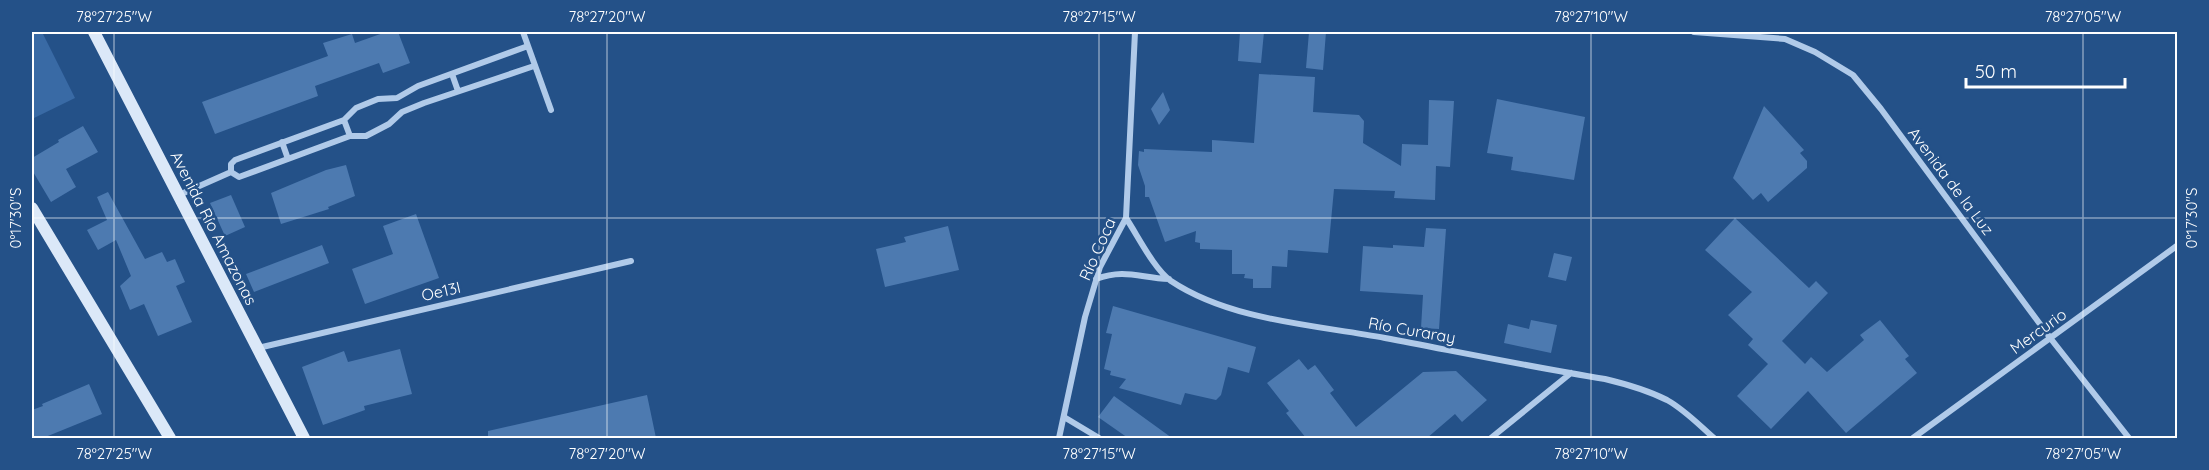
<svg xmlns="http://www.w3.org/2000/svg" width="2209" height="470" font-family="Quicksand,sans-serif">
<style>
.green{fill:#396aa5}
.building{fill:#4d7ab0}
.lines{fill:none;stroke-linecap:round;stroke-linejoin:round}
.minor{stroke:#b0cae9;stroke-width:6}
.secondary{stroke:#dbe8f8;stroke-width:12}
.ticks{fill:none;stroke:#fff;stroke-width:1.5;stroke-opacity:0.45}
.labels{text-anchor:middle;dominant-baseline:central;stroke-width:5;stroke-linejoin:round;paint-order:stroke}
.street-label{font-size:16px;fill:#fff;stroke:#245188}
.neatline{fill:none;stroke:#fff;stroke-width:2}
.ticks-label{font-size:15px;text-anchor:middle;fill:#fff}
</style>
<rect width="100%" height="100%" fill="#245188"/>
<path class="green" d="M32,32h10l33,66 -43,21z"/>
<path class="building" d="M386,32h12l12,31 -27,10 -4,-10 -64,23 3,10 -103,38 -13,-32 126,-46 -5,-13 29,-9 3,9z
M1240,32h24l-3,31 -23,-2z
M1309,32h17l-3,38 -17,-2z
M1259,74l56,3 -2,35 46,3 5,6 -1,22 38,23 1,-22 26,1 1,-45 25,1 -4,66 -14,-1 -1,34 -41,-2 1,-7 -61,-2 -6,64 -40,-3 -1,17 -15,-1 -1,22h-18v-9l-9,-1 1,-4h-13v-24l-32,-1v-6l-5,-1 1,-11 -31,11 -16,-45h-4v-11l-7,-21 1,-14 5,1v-3l68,3v-12l42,3z
M1163,92l7,18 -11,15 -8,-16z
M1497,99l88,18 -11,63 -63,-10 2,-13 -26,-4z
M1764,106l40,44 -4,3 7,8v7l-39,34 -7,-9 -8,7 -20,-22z
M83,126l15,26 -32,17 10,18 -25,15 -19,-32v-12l27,-16 -1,-2z
M346,165l9,31 -27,11 1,2 -48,15 -10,-31 55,-23z
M108,192l37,67 17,-7 5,10 8,-3 10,23 -9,4 16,36 -34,14 -14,-32 -14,6 -10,-24 11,-10 -15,-36 -18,10 -11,-20 20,-10 -10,-23z
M231,195l14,32 -20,9 -15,-33z
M416,214l23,64 -74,26 -13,-35 41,-15 -10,-28z
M1735,218l74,70 7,-7 12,12 -46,48 23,23 6,-7 16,15 37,-32 -4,-5 20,-15 29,36 -4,3 12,14 -71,60 -38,-42 -37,38 -34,-33 31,-32 -20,-19 5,-6 -25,-24 24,-23 -47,-42z
M948,226l11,44 -74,17 -9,-38 30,-7 -2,-5z
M1426,228l20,1 -7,100 -18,-1 2,-33 -63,-4 3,-45 30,2v-3l31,2z
M322,245l7,18 -75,29 -8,-18z
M1554,253l18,4 -6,24 -18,-4z
M1113,306l143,41 -7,26 -21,-6 -7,28 -5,5 -31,-7 -4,12 -62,-17 7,-9 -16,-4 1,-4 -7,-2 8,-35 -6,-1z
M1531,320l26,5 -6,28 -47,-10 4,-19 21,5z
M400,349l12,45 -48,12 1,4 -42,15 -21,-58 42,-16 4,11z
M1299,359l9,11 7,-5 19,25 -4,3 26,34 67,-55 33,-1 31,29 -25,22 -7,-8 -28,24h-121l-20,-25 3,-2 -22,-28z
M89,384l13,30 -59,24h-11v-28l11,-4 -1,-2z
M647,395l9,43h-168v-7z
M1114,396l58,42h-44l-30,-21z"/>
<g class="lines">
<path class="minor" d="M523,32l28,78
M1694,32l91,7 30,13 38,23 28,34 170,230 78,99
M452,74l6,17
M344,120l6,16
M282,142l6,17
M231,172v-8l4,-4 109,-40 12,-12 22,-9 19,-1 21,-12 110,-40
M231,172l8,5 111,-41h16l23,-12 13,-12 22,-9 110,-37
M179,195l52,-23
M1126,218c12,18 28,51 45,63 60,40 145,44 214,57 74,14 147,29 220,41 21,5 42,11 62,21 18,10 32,25 47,38
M1096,279c29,-11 44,-1 73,0
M258,348l373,-87
M1064,417l35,21
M1059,438l26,-121 15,-50 26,-49 9,-186
M1491,438l80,-65
M1913,438l265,-193"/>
<path class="secondary" d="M94,32l210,406
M32,208l138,230"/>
</g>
<path class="ticks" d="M114,32v406M607,32v406M1099,32v406M1591,32v406M2083,32v406M32,218h2146"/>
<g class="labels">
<g class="street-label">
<text transform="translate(1951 181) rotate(53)">Avenida de la Luz</text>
<text transform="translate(214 228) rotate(63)">Avenida Río Amazonas</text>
<text transform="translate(1097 249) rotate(-66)">Río Coca</text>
<text transform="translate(441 291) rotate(-13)">Oe13I</text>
<text transform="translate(1412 330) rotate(10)">Río Curaray</text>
<text transform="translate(2038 331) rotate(-36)">Mercurio</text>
</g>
</g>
<rect width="2209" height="470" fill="none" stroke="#245188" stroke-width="66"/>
<path d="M1966 78v9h159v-9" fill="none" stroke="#ffffff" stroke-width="3"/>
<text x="1975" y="78" font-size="18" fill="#ffffff" stroke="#245188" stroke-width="4.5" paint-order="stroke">50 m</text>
<rect x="33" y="33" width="2143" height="404" class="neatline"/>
<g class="ticks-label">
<text x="114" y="22">78°27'25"W</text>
<text x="607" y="22">78°27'20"W</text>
<text x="1099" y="22">78°27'15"W</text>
<text x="1591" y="22">78°27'10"W</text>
<text x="2083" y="22">78°27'05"W</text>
<text transform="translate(16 218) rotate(-90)" y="5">0°17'30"S</text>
<text transform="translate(2192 218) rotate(-90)" y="5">0°17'30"S</text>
<text x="114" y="459">78°27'25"W</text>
<text x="607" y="459">78°27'20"W</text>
<text x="1099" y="459">78°27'15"W</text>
<text x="1591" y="459">78°27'10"W</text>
<text x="2083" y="459">78°27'05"W</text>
</g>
</svg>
